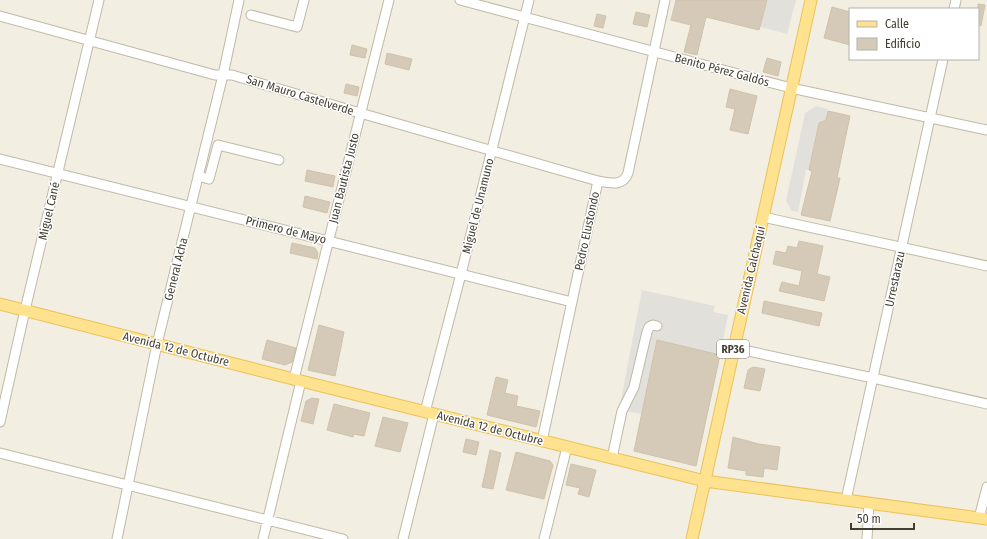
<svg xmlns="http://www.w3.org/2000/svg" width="987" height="539" font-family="'Fira Sans Condensed',sans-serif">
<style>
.parking{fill:#e2e0db}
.building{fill:#d4cab7;stroke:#d0c2aa}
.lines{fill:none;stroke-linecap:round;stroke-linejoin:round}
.minor-casing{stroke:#c1b9a7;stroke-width:11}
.major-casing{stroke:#eac258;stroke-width:13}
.minor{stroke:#fff;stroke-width:9}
.major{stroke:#ffe28f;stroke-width:11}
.labels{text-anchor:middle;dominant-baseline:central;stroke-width:3;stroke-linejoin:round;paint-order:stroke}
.shield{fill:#fff;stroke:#7c7870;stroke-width:1}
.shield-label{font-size:11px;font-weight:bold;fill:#443e32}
.street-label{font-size:12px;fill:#443e32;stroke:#fff}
</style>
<rect width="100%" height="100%" fill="#f2eee2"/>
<path class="parking" d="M764,0h32l-9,34 -30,-8z
M816,106l12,3 -3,14 -6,1 -10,46h-3l-8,42 -6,-1 -6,-10 19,-88z
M642,290l73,16 -2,6 15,3 -8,40 -63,-15 -15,74 -23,-4z"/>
<path class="building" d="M676,0h91l-8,30 -53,-13 -9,38 -13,-3 7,-27 -20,-5z
M978,4l7,1 -4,21 -3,-1z
M832,7l18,5v33l-26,-7z
M636,12l14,3 -3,12 -14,-3z
M597,14l9,2 -3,12 -9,-2z
M352,45l15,4 -2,9 -15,-3z
M387,53l25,6 -3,11 -24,-6z
M767,58l14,4 -3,14 -15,-4z
M346,84l13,3 -2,9 -13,-3z
M730,89l27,7 -9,38 -18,-4 5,-21 -9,-2z
M828,111l22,5 -13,62h3l-10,43 -29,-6 11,-44 -3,-1 10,-47 7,-3z
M307,170l28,6 -2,11 -28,-6z
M305,196l25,6 -3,11 -24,-6z
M799,241l24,5 -6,28 13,3 -6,24 -45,-10 3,-9 17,4 3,-15 -29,-7 3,-13 10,2 2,-7 9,2z
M292,243l23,5 3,5 -1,6 -27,-6z
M764,301l58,12 -3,13 -57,-13z
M319,325l25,7 -9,44 -27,-6z
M267,340l29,8 -4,14 -7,3 -23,-6z
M657,340l63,15 -24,111 -62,-15z
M753,367l12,2 -5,22 -16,-3 4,-18z
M496,377l12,3 -3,13 13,3 -2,10 24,5 -4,16 -49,-12z
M312,398l7,1 -6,25 -12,-3 5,-20z
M334,404l36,9 -6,23 -10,-2 -1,3 -26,-7z
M383,417l25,6 -8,29 -25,-6z
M733,437l26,7 21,3 -3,23 -13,-2 -1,9 -17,-2v-4l-18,-3z
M466,439l13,3 -3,13 -13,-3z
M490,450l11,3 -8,36 -11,-2z
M516,452l34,9 3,4 -9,34 -38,-9z
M571,464l25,6 -7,27 -11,-3 2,-6 -14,-3z"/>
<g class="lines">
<g class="minor-casing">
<path id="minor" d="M460,0l331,88 196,42
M954,9l2,-9
M251,15l46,12 7,-27
M0,16l215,59h17l128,38 238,68c12,2 25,6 30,-8l37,-173
M0,159l572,143
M198,176l11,3 9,-34 61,15
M763,217l224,49
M734,348l139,30 114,26
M294,379l95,-379
M425,412l36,-138 68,-274
M0,422l25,-112 74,-310
M542,441l56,-260
M0,453l343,86
M612,458l10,-47 12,-24 13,-55 2,-5 4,-2 4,1
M846,500l97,-441
M979,518l8,-31
M117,539l40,-195 66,-269 16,-75
M263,539l38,-158
M403,539l31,-125
M544,539l23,-92
M867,539l2,-36"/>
</g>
<g class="major-casing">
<path id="major" d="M0,304l301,77 404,100 282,38
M692,539l119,-539"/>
</g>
<use href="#minor" class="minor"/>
<use href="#major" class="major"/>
</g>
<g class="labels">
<rect class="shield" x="717" y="340" width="32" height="18" rx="3"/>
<g class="shield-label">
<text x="733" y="349">RP36</text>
</g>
<g class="street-label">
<text transform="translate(722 70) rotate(15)">Benito Pérez Galdós</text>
<text transform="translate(300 95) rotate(17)">San Mauro Castelverde</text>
<text transform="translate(344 178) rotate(-76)">Juan Bautista Justo</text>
<text transform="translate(478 206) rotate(-76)">Miguel de Unamuno</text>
<text transform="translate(49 211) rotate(-77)">Miguel Cané</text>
<text transform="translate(286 230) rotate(14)">Primero de Mayo</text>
<text transform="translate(587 231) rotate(-78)">Pedro Elustondo</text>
<text transform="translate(176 269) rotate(-76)">General Acha</text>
<text transform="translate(751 270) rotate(-77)">Avenida Calchaquí</text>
<text transform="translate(895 279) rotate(-78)">Urrestarazu</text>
<text transform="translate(176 349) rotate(14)">Avenida 12 de Octubre</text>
<text transform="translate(490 428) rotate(14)">Avenida 12 de Octubre</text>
</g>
</g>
<rect x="849" y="8" width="130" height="52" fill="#ffffff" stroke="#b4b2ad"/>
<rect x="857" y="21" width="20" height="6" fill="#ffe28f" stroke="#b4b2ad"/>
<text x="885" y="28" font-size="12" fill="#443e32">Calle</text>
<rect x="857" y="38" width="20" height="12" fill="#d4cab7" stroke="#b4b2ad"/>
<text x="885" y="48" font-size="12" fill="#443e32">Edificio</text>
<path d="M851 523v6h63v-6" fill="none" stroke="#443e32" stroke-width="2"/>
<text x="857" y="523" font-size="12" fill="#443e32" stroke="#ffffff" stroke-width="3" paint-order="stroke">50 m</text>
</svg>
